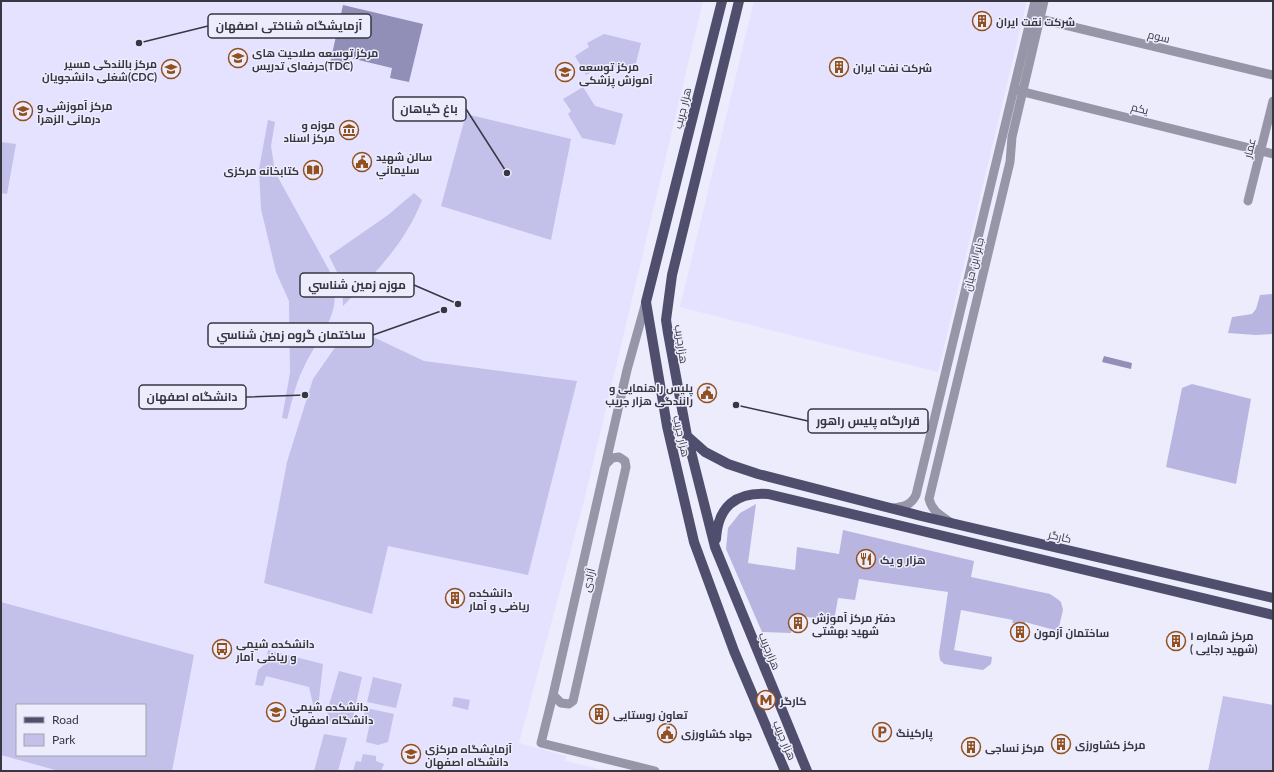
<svg xmlns="http://www.w3.org/2000/svg" width="1274" height="772" font-family="Lato,Cairo,sans-serif">
<style>
.built{fill:#e4e2ff;fill-rule:evenodd}
.green{fill:#c3c0e9;fill-rule:evenodd}
.forest{fill:#b8b5e0}
.water{fill:#918eb7}
.lines{fill:none;stroke-linecap:round;stroke-linejoin:round}
.minor{stroke:#9796a8;stroke-width:9}
.major{stroke:#504e6d;stroke-width:10}
.labels{text-anchor:middle;dominant-baseline:central;stroke-width:3;stroke-linejoin:round;paint-order:stroke}
.poi-label{font-size:11px;font-weight:bold;fill:#373641;stroke:#edecfd;text-anchor:start}
.street-label{font-size:11px;fill:#373641;stroke:#edecfd}
.leader{fill:none;stroke:#373641;stroke-width:1.5}
.callout-dot{fill:#373641;stroke:#edecfd;stroke-width:1.5}
.callout{fill:#edecfd;stroke:#373641;stroke-width:1.5}
.callout-label{font-size:12px;text-anchor:middle;font-weight:bold;fill:#373641}
</style>
<rect width="100%" height="100%" fill="#edecfd"/>
<path class="built" d="M1,1h702l-120,504 -64,238 47,13 -1,5 43,10h-607zM17,705h128v50h-128z
M754,1h273l-89,371 -258,-65z"/>
<path class="green" d="M604,34l37,9 -7,28 -28,-7 -20,11 -11,-19 14,-9 -2,-4z
M583,87l12,19 28,8 -8,31 -33,-7 -14,-24 3,-3 -8,-12z
M466,114l105,25 -20,101 -110,-34z
M268,120l7,2 -4,24 4,26 54,98c18,41 -10,64 -26,99 -8,16 -11,33 -16,50l-5,-1 8,-45 -1,-72 -13,-29 -15,-63 -2,-40z
M1,142l15,2 -9,50 -6,-1z
M414,193l8,7c-16,42 -47,74 -79,106l-1,-24 -13,-26 59,-41z
M350,326l74,35 153,20 -49,194 -140,-29 -16,68 -108,-31 23,-121 26,-83z
M1,602l193,53 -22,116h-113l-58,-16zM17,705h128v50h-128z
M268,650l55,14 -5,44h-4l-5,-21 -43,-11 -3,10 -8,-1 3,-15 7,-6z
M339,671l23,6 -11,49 -21,-4 -3,-10z
M373,677l29,7 -6,24 -29,-6z
M1223,696l50,9v66h-65z
M454,697l16,3 -2,10 -16,-4z
M366,708l28,6 -6,28 -10,3 -12,-3 4,-20 -8,-1z
M324,734l23,4 -9,33h-24z
M363,754l13,2v5l8,3 -3,7h-28l3,-10 5,1z"/>
<path class="forest" d="M1273,294v40l-17,1 -28,-2 4,-16 20,-3 4,-5 4,-14z
M1192,384l59,15 -15,85 -70,-17 16,-79z
M756,504l-8,59 47,7 2,-23 42,7 4,-24 131,31 -3,16 79,17 6,4 5,4 2,8 -5,21 -33,-9 -1,4 -12,-3 1,-3 -52,-10 -7,40 38,7 -1,7 -8,6 -39,-6 -4,-4 -1,-7 9,-61 -89,-13 -4,21 -17,-2 -4,23 -40,-6 -3,18 -29,-1 -36,-83 2,-21 12,-15z"/>
<path class="water" d="M343,5l80,19 -14,58 -19,-4 2,-10 -42,-10 -3,9 -17,-4z
M1104,356l28,7 -1,6 -29,-7z"/>
<g class="lines">
<path class="minor" d="M1040,19l233,56
M1016,90l257,64
M1248,201l25,-100
M607,463l5,-5 7,-1 6,4 1,6 -53,234 -4,3 -8,-1 -8,-8 74,-325 19,-68
M893,508c11,-1 18,-3 23,-13l119,-494
M950,522c-10,-7 -18,-11 -21,-23l81,-337 2,-25 32,-136
M553,695l-12,48 114,28"/>
<path class="major" d="M722,1l-76,301 21,124 27,116 40,109 51,120
M739,1l-67,274 -6,45 2,13 19,103 28,111 92,224
M687,436l18,16 23,12 30,10 163,42 352,82
M716,539c2,-33 20,-47 52,-45l505,121"/>
</g>
<defs>
<g id="building-ring" transform="scale(1)"><circle r="9.5" fill="#edecfd" stroke="#92501e" stroke-width="1.5"/><path d="M-4-6H4V6H1V3H-1V6H-4ZM-2.5-4.3h1.7v1.8h-1.7ZM.8-4.3h1.7v1.8H.8ZM-2.5-1h1.7V.8h-1.7ZM.8-1h1.7V.8H.8Z" fill="#92501e"/></g>
<g id="university-ring" transform="scale(1)"><circle r="9.5" fill="#edecfd" stroke="#92501e" stroke-width="1.5"/><path d="M0-5L7-2L0 1L-7-2ZM-4 1L0 2.5L4 1V4Q0 6-4 4Z" fill="#92501e"/></g>
<g id="museum-ring" transform="scale(1)"><circle r="9.5" fill="#edecfd" stroke="#92501e" stroke-width="1.5"/><path d="M0-6L6-3V-2H-6V-3ZM-5-1h2V3h-2ZM-1-1h2V3h-2ZM3-1h2V3H3ZM-6 4H6V6H-6Z" fill="#92501e"/></g>
<g id="civic-ring" transform="scale(1)"><circle r="9.5" fill="#edecfd" stroke="#92501e" stroke-width="1.5"/><path d="M-.6-6.5H3V-4.5H.6V-3L4-1V1h2V6H-6V1h2V-1L-.6-3ZM-1.2 2.5V6h2.4V2.5Z" fill="#92501e"/></g>
<g id="library-ring" transform="scale(1)"><circle r="9.5" fill="#edecfd" stroke="#92501e" stroke-width="1.5"/><path d="M-6-4Q-3-5.5-.7-3.5V5Q-3 3-6 4ZM6-4Q3-5.5 .7-3.5V5Q3 3 6 4Z" fill="#92501e"/></g>
<g id="restaurant-ring" transform="scale(1)"><circle r="9.5" fill="#edecfd" stroke="#92501e" stroke-width="1.5"/><path d="M-5-6h1v4h1v-4h1v4h1v-4h1v5L-1.5 .5V6h-2V.5L-5-1ZM5-6V6H3V1.5H1.5Q1.5-4 5-6Z" fill="#92501e"/></g>
<g id="bus-ring" transform="scale(1)"><circle r="9.5" fill="#edecfd" stroke="#92501e" stroke-width="1.5"/><path d="M-5-6H5V4H4V6H2V4H-2V6H-4V4H-5ZM-3.5-4V0h7V-4ZM-3.5 1.2v1.5H-2V1.2ZM2 1.2v1.5H3.5V1.2Z" fill="#92501e"/></g>
<g id="metro-ring" transform="scale(1)"><circle r="9.5" fill="#edecfd" stroke="#92501e" stroke-width="1.5"/><path d="M-5.5 5V-5H-3L0 0L3-5H5.5V5H3V-.5L0 4L-3-.5V5Z" fill="#92501e"/></g>
<g id="parking-ring" transform="scale(1)"><circle r="9.5" fill="#edecfd" stroke="#92501e" stroke-width="1.5"/><path d="M-3.5-5.5H1a3.5 3.5 0 0 1 0 7H-1V5.5H-3.5ZM-1-3.4V-.6H.8a1.4 1.4 0 0 0 0-2.8Z" fill="#92501e"/></g>
</defs>
<g fill-rule="evenodd">
<use href="#building-ring" x="982" y="21"/>
<use href="#university-ring" x="238" y="58"/>
<use href="#building-ring" x="839" y="67"/>
<use href="#university-ring" x="171" y="69"/>
<use href="#university-ring" x="565" y="72"/>
<use href="#university-ring" x="23" y="111"/>
<use href="#museum-ring" x="349" y="130"/>
<use href="#civic-ring" x="362" y="162"/>
<use href="#library-ring" x="313" y="170"/>
<use href="#civic-ring" x="707" y="393"/>
<use href="#restaurant-ring" x="866" y="559"/>
<use href="#building-ring" x="455" y="598"/>
<use href="#building-ring" x="798" y="623"/>
<use href="#building-ring" x="1020" y="632"/>
<use href="#building-ring" x="1176" y="641"/>
<use href="#bus-ring" x="222" y="649"/>
<use href="#metro-ring" x="766" y="700"/>
<use href="#university-ring" x="276" y="712"/>
<use href="#building-ring" x="599" y="714"/>
<use href="#parking-ring" x="882" y="732"/>
<use href="#civic-ring" x="667" y="733"/>
<use href="#building-ring" x="1061" y="744"/>
<use href="#building-ring" x="971" y="747"/>
<use href="#university-ring" x="411" y="754"/>
</g>
<g class="labels">
<g class="poi-label">
<text x="996" y="21">شرکت نقت ایران</text>
<text x="252" y="52">مرکز توسعه صلاحیت های<tspan x="252" dy="13">حرفه‌ای تدریس(TDC)</tspan></text>
<text x="157" y="63" text-anchor="end">مرکز بالندگی مسیر<tspan x="157" dy="13">شغلی دانشجویان(CDC)</tspan></text>
<text x="579" y="66">مرکز توسعه<tspan x="579" dy="13">آموزش پزشکی</tspan></text>
<text x="853" y="67">شرکت نفت ایران</text>
<text x="37" y="105">مرکز آموزشی و<tspan x="37" dy="13">درمانی الزهرا</tspan></text>
<text x="335" y="124" text-anchor="end">موزه و<tspan x="335" dy="13">مرکز اسناد</tspan></text>
<text x="376" y="156">سالن شهيد<tspan x="376" dy="13">سليماني</tspan></text>
<text x="299" y="170" text-anchor="end">کتابخانه مرکزی</text>
<text x="693" y="387" text-anchor="end">پلیس راهنمایی و<tspan x="693" dy="13">رانندگی هزار جریب</tspan></text>
<text x="880" y="559">هزار و یک</text>
<text x="469" y="592">دانشکده<tspan x="469" dy="13">ریاضی و آمار</tspan></text>
<text x="812" y="617">دفتر مرکز آموزش<tspan x="812" dy="13">شهید بهشتی</tspan></text>
<text x="1034" y="632">ساختمان آزمون</text>
<text x="1190" y="635">مرکز شماره ۱<tspan x="1190" dy="13">( شهید رجایی)</tspan></text>
<text x="236" y="643">دانشکده شیمی<tspan x="236" dy="13">و ریاضی آمار</tspan></text>
<text x="780" y="700">کارگر</text>
<text x="290" y="706">دانشکده شیمی<tspan x="290" dy="13">دانشگاه اصفهان</tspan></text>
<text x="613" y="714">تعاون روستایی</text>
<text x="896" y="732">پارکینگ</text>
<text x="681" y="733">جهاد کشاورزی</text>
<text x="1075" y="744">مرکز کشاورزی</text>
<text x="985" y="747">مرکز نساجی</text>
<text x="425" y="748">آزمایشگاه مرکزی<tspan x="425" dy="13">دانشگاه اصفهان</tspan></text>
</g>
<g class="street-label">
<text transform="translate(1159 36) rotate(14)">سوم</text>
<text transform="translate(682 108) rotate(-76)">هزار جریب</text>
<text transform="translate(1140 108) rotate(14)">یکم</text>
<text transform="translate(1249 148) rotate(-76)">عمار</text>
<text transform="translate(973 264) rotate(-76)">جابر ابن حیان</text>
<text transform="translate(682 344) rotate(82)">هزارجریب</text>
<text transform="translate(682 436) rotate(77)">هزار جریب</text>
<text transform="translate(1060 536) rotate(13)">کارگر</text>
<text transform="translate(588 580) rotate(-77)">آزادی</text>
<text transform="translate(770 651) rotate(68)">هزارجریب</text>
<text transform="translate(785 740) rotate(67)">هزار جریب</text>
</g>
</g>
<path class="leader" d="M139 43L208 26M507 173L466 109M458 304L414 285M444 310L373 335M305 395L246 397M736 405L808 421"/>
<g class="callout-dot">
<circle cx="139" cy="43" r="4"/>
<circle cx="507" cy="173" r="4"/>
<circle cx="458" cy="304" r="4"/>
<circle cx="444" cy="310" r="4"/>
<circle cx="305" cy="395" r="4"/>
<circle cx="736" cy="405" r="4"/>
</g>
<g class="callout">
<rect x="208" y="14" width="163" height="24" rx="4"/>
<rect x="393" y="97" width="73" height="24" rx="4"/>
<rect x="300" y="273" width="114" height="24" rx="4"/>
<rect x="208" y="323" width="165" height="24" rx="4"/>
<rect x="139" y="385" width="107" height="24" rx="4"/>
<rect x="808" y="409" width="120" height="24" rx="4"/>
</g>
<g class="callout-label">
<text x="289" y="30">آزمایشگاه شناختی اصفهان</text>
<text x="429" y="113">باغ گیاهان</text>
<text x="357" y="289">موزه زمين شناسي</text>
<text x="291" y="339">ساختمان گروه زمين شناسي</text>
<text x="192" y="401">دانشگاه اصفهان</text>
<text x="868" y="425">قرارگاه پلیس راهور</text>
</g>
<rect width="1274" height="772" fill="none" stroke="#373641" stroke-width="4"/>
<rect x="16" y="704" width="130" height="52" fill="#edecfd" stroke="#a4a3b2"/>
<rect x="24" y="717" width="20" height="6" fill="#504e6d" stroke="#a4a3b2"/>
<text x="52" y="724" font-size="12" fill="#373641">Road</text>
<rect x="24" y="734" width="20" height="12" fill="#c3c0e9" stroke="#a4a3b2"/>
<text x="52" y="744" font-size="12" fill="#373641">Park</text>
</svg>
